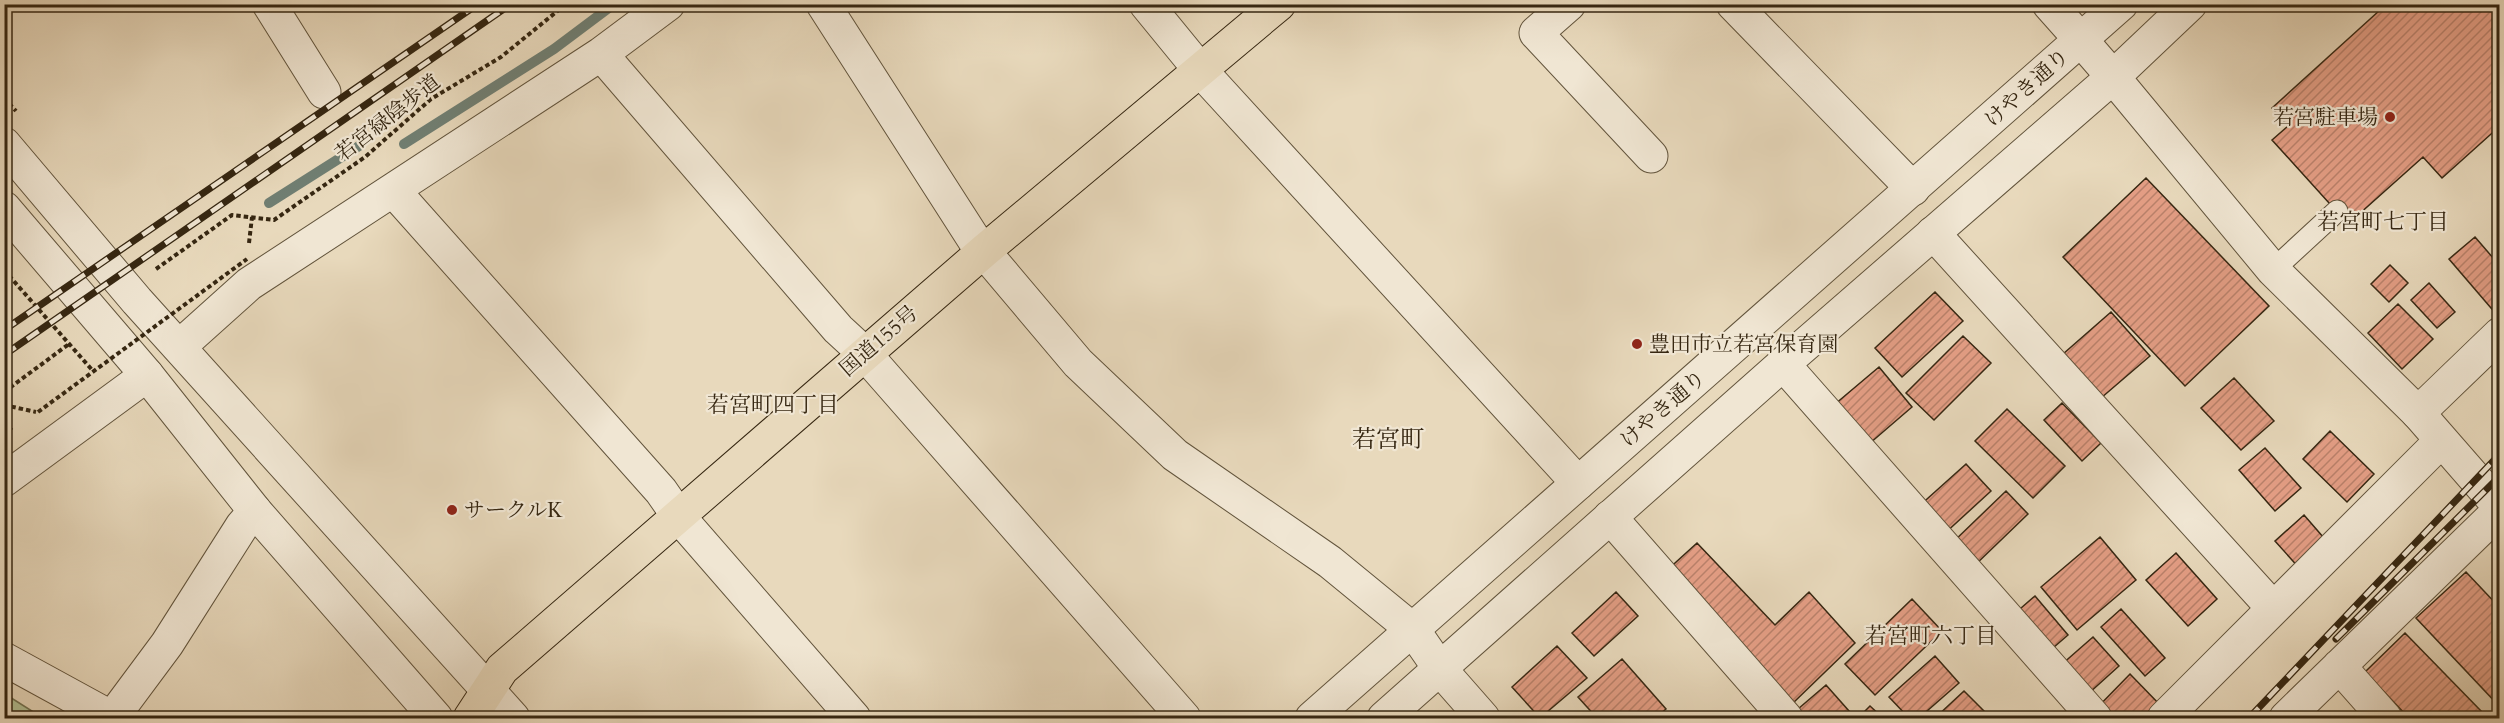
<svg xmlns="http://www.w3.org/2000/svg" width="2504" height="723" font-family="Cardo,'Noto Serif JP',serif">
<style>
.park{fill:#b2c094;stroke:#747453;stroke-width:1.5}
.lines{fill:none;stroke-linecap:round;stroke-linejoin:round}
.stream{stroke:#707f73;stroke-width:10}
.building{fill:url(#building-hatch);stroke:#362712;stroke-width:1.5}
.service-casing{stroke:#62543c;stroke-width:23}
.minor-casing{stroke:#62543c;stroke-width:35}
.tertiary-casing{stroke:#62543c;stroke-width:35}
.trunk-casing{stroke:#362712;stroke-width:35}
.path{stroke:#362712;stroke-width:4;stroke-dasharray:4.5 3;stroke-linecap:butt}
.service{stroke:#f0e6d3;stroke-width:21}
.minor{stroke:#f0e6d3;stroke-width:33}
.tertiary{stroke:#f0e6d3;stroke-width:33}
.trunk{stroke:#e8d9bc;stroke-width:33}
.rail-casing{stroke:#362712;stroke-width:7}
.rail{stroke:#f0e6d3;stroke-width:4.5;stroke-dasharray:14;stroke-linecap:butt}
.path-bridge{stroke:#362712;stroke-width:4;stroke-dasharray:4.5 3;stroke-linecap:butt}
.poi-dot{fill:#8f2418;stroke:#f0e6d3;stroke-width:2}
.labels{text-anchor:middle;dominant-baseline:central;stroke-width:4.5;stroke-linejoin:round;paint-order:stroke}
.street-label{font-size:21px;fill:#362712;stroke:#f0e6d3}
.poi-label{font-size:21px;fill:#362712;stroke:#f0e6d3;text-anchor:start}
.neighbourhood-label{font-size:22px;fill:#362712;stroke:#f0e6d3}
.quarter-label{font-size:24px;fill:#362712;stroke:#f0e6d3}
</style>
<defs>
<pattern id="building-hatch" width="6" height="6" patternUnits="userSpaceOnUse" patternTransform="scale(1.5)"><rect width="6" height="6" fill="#e49e85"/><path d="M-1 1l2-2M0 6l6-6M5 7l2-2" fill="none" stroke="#ba816b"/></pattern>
</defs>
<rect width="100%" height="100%" fill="#e8d9bc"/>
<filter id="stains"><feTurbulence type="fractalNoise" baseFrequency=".00333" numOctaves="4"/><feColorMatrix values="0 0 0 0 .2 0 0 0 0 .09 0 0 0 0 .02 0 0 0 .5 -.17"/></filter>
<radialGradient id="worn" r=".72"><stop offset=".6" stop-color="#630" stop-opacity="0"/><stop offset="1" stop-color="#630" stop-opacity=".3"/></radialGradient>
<path class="park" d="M5,694l38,24h-38z"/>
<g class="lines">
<path class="stream" d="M404,144l150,-95 60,-45
M269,203l90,-57"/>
</g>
<path class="building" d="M2375,4h125v122l-58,52 -19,-21 -75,67 -76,-84 16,-14 -16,-18 108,-98z
M2146,178l123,128 -84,80 -122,-129z
M2475,237l25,29v47l-3,2 -48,-56z
M2390,265l18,18 -19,19 -18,-18z
M2429,283l26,29 -18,16 -26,-28z
M1935,292l28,29 -61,56 -27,-29z
M2398,304l35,35 -31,30 -34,-36z
M2111,312l39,44 -49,42 -38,-44z
M1963,336l28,27 -57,57 -28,-27z
M1879,367l33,40 -50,43 -34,-40z
M2234,378l40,43 -33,29 -40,-42z
M2062,403l39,40 -19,18 -38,-41z
M2007,409l58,57 -32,32 -58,-57z
M2330,431l44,43 -27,28 -44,-43z
M2265,448l36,40 -26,23 -36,-41z
M1966,464l25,27 -48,44 -26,-27z
M2006,491l22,23 -56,54 -22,-23z
M2304,515l26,30 -29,25 -26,-29z
M2100,537l36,43 -59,50 -36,-43z
M1697,543l78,82 34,-33 46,51 -64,62 -127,-132z
M2176,553l41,46 -29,27 -42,-46z
M2466,572l34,36v99l-84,-89z
M1616,592l22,24 -44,40 -22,-23z
M2035,596l33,39 -22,19 -33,-39z
M1912,599l30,32 -67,64 -30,-31z
M2121,609l44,49 -20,18 -44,-49z
M2405,633l77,79 -7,6h-66l-44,-46z
M2093,637l26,29 -31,28 -27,-29z
M1557,646l30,32 -47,40 -28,-31z
M1935,656l24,27 -40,35h-10l-20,-21z
M1622,659l44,50 -11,9h-58l-19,-21z
M2130,674l31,32 -12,12h-47l-8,-7z
M1826,685l23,26 -8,7h-35l-8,-9z
M1964,691l27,27h-56z
M1870,706l13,12h-25z"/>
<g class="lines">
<g class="service-casing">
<path id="service" d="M2273,270l64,-59"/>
</g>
<g class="minor-casing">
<path id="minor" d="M269,4l55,88
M823,4l152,237 103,122 97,92 155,107 83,68 27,39 43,49
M1146,4l54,66 378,413
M1569,4l-33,29 115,123
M1733,4l180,185
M2081,40l32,37
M601,54l237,275 26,24 320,365
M393,190l268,301 18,26 175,201
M1933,233l340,375
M180,346l69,-62 352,-230 67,-50
M1783,364l312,354
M2418,413l82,-79
M4,480l143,-105
M1610,517l176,201
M4,659l108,59 55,-74 75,-118 13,-15
M2339,666l46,52
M2164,718l277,-277
M2286,718l214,-208"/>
</g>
<g class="tertiary-casing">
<path id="tertiary" d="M2049,4l32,36
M2113,77l160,193 145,143 82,94
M4,144l133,157 376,417
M4,208l143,167 108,136 181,207
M1312,718l809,-714
M1384,718l399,-354 330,-287 77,-73"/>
</g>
<g class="trunk-casing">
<path id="trunk" d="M470,718l32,-49 482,-418 295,-247"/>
</g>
<path class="path" d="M4,98l12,13
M249,243l3,-26
M156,269l76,-54 42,5 91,-63 66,-58 70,-42 65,-53
M4,270l89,101
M4,392l65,-48
M4,405l32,7
M4,421l9,11"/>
<use href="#service" class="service"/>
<use href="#minor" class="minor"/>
<use href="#tertiary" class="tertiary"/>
<use href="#trunk" class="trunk"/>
<g class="rail-casing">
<path id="rail" d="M4,330l474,-326
M4,355l507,-351
M2336,639l164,-163
M2249,718l251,-264"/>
</g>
<use href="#rail" class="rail"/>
<path class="path-bridge" d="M38,412l209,-153"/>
</g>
<g class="poi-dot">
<circle cx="2390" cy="117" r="6"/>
<circle cx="1637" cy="344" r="6"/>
<circle cx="452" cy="510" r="6"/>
</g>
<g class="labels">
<g class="street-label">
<text transform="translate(2027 88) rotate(-42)">けやき通り</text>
<text transform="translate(388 118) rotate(-38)">若宮緑陰歩道</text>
<text transform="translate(879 341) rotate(-41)">国道155号</text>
<text transform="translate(1663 409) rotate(-41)">けやき通り</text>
</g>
<g class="poi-label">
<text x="2378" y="117" text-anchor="end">若宮駐車場</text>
<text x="1649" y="344">豊田市立若宮保育園</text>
<text x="464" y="510">サークルK</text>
</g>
<g class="neighbourhood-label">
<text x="2383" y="222">若宮町七丁目</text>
<text x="773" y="405">若宮町四丁目</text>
<text x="1931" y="636">若宮町六丁目</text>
</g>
<g class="quarter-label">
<text x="1388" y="439">若宮町</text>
</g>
</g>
<rect width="2504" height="723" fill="none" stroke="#e8d9bc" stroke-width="24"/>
<rect x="6" y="6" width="2492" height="711" fill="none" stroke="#362712" stroke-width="3"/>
<rect x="12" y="12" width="2480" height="699" fill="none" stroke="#362712" stroke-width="1.5"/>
<rect width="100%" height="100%" filter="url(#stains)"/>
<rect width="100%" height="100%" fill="url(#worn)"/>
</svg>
